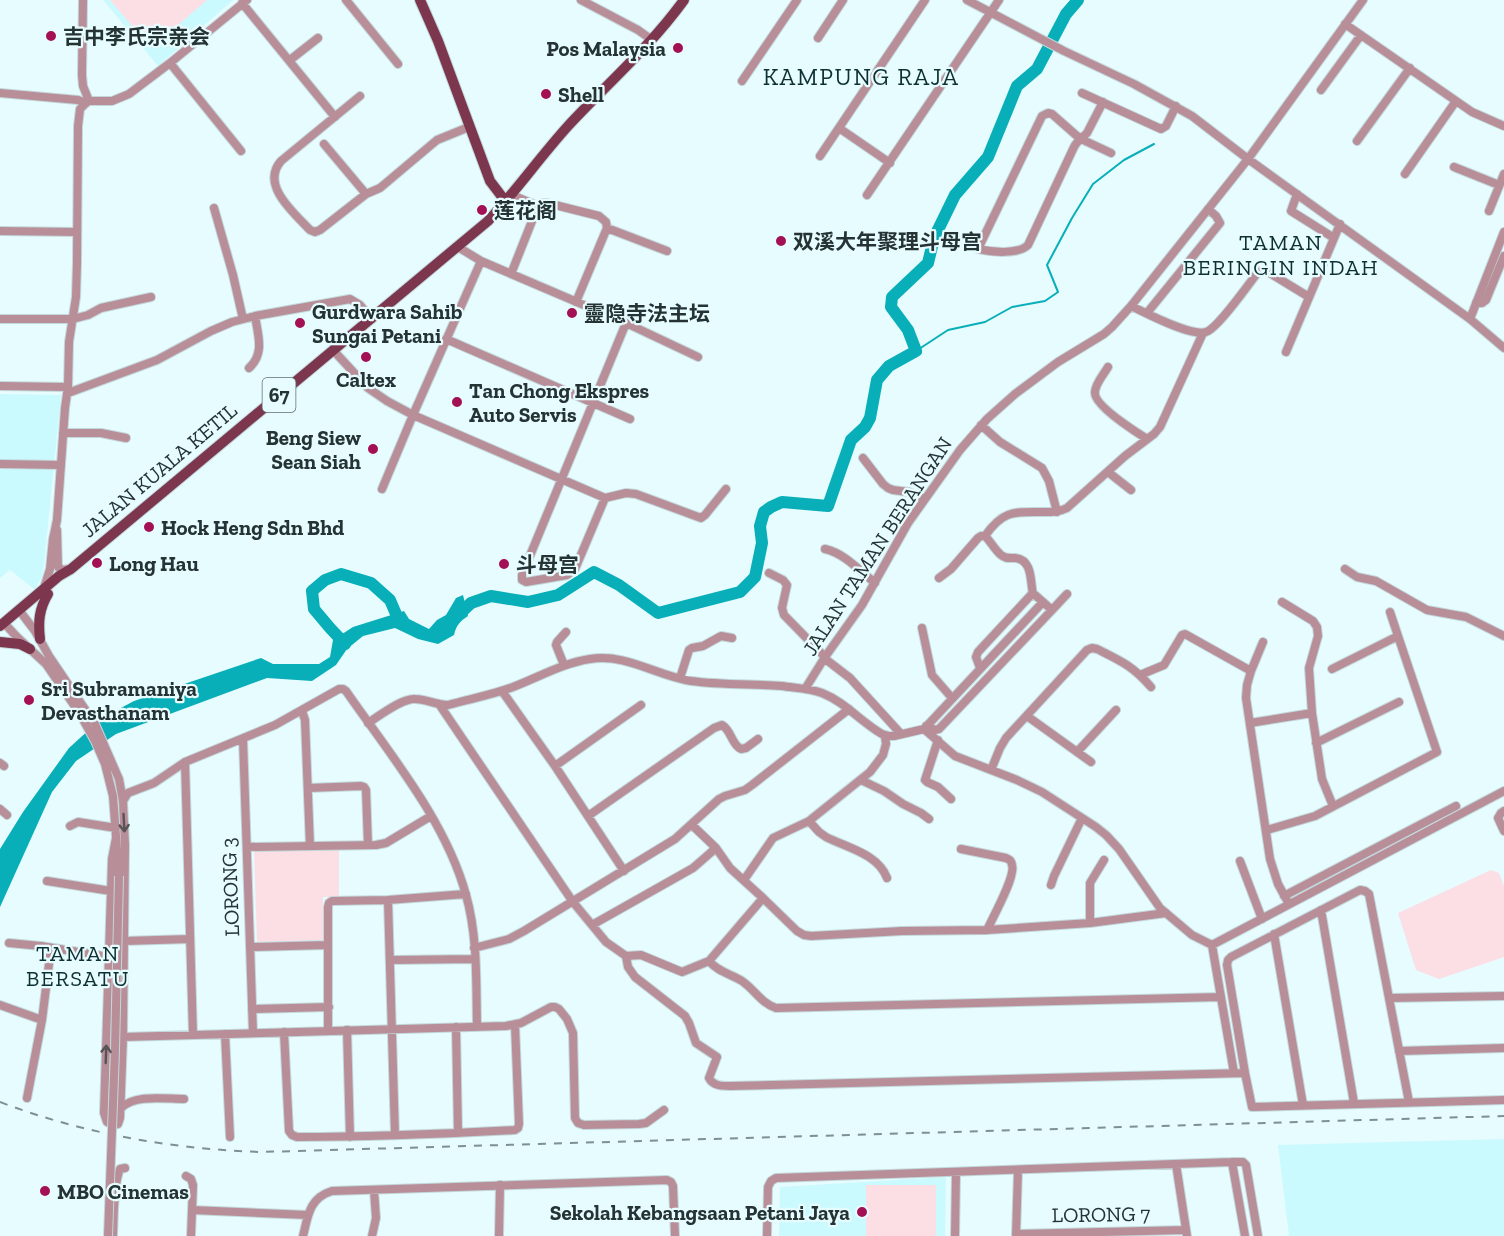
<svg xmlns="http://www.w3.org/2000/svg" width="1504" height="1236" font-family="'Zilla Slab','Noto Sans SC',serif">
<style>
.built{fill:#cbfafe}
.green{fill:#fcdee5}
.water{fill:#08afb9}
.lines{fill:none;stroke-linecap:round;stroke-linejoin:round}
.stream{stroke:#08afb9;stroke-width:2}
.river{stroke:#08afb9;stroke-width:12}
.minor-casing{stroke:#c3d8da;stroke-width:10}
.major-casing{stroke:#c3d8da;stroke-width:12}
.minor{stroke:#b88e99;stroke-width:8}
.major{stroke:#7c374e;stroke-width:10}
.rail{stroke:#7e9091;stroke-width:2;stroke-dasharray:8 8;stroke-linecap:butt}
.minor-bridge-casing{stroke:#c3d8da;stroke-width:10;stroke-linecap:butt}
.minor-bridge{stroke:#b88e99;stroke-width:8}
.oneway{stroke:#585357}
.poi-dot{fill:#a31154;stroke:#e6fcfe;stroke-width:2}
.labels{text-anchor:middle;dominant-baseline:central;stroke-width:4.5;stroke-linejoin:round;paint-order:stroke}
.shield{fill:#e6fcfe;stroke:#5f6f71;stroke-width:1.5}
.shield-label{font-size:20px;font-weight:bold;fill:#253334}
.poi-label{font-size:21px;font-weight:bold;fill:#253334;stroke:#e6fcfe;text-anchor:start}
.street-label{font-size:21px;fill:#253334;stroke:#e6fcfe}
.neighbourhood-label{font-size:22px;letter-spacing:1.5px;fill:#0f3032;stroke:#e6fcfe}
.quarter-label{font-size:24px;letter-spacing:1.5px;fill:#0f3032;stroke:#e6fcfe}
</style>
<rect width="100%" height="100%" fill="#e6fcfe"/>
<path class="built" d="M103,0h130l-75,66z
M0,394l61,1 -18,179 -8,16 -25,-20 -10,8z
M1504,1139v97h-215l-11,-91z
M946,1177l-1,59h-166l1,-49z"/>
<path class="green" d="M110,0h97l-56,48z
M339,849v48h-16v43l-66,2 -3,-92z
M1491,870l8,3 5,13v71l-65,22 -23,-9 -18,-57z
M866,1185h70v51h-70z"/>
<path class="water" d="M463,595l5,21c-8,5 -12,10 -14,19l-16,9 -20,-5 -23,-11 -32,8 -16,13 -11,16 -24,16 -45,-3 -151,56 -40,27 -24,31 -52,115v-58l23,-37 46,-64 33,-30 32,-17 127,-43 12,6h46l11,-7 3,-17 20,-13 51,-16 5,8 20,10 8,-9 9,-5 10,-17z"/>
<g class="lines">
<path class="stream" d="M916,351l32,-21 37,-8 27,-15 33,-6 13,-9 -11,-27 25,-47 21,-34 31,-24 30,-16"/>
<path class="river" d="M455,618l16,-15 20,-7 37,6 30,-7 36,-23 25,13 39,28 82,-21 15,-15 7,-34 -2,-17 4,-14 7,-5 11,-5 46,4 23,-66 14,-13 5,-9 7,-38 12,-14 27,-15 -8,-21 -17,-23 1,-10 36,-34 6,-25 21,-43 33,-38 29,-71 20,-17 29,-55 12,-14
M345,644l-15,-16 -16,-19 -2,-18 13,-11 16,-6 30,9 19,17 9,21"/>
<g class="minor-casing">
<path id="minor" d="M83,0l-1,75 1,11 6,15
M346,0l52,64
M581,0l57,30 14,10
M967,0l97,51 70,33 58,32 56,43 222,160 34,29
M242,3l93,114
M1345,24l127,88 32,14
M818,38l25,-38
M290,60l28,-22
M170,63l71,88
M742,81l55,-81
M1321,90l40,-55
M0,93l78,7 8,3
M1082,93l79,36 5,-3 10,-20
M360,96l-79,65c-21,24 13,52 29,69l5,2 5,-2 46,-36
M1103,102l-16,31c-5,5 -10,8 -13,14l-46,98c-10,10 -37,7 -50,4l64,-133 6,-3 4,1 25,22 4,3 30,14
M839,128l51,35
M1357,141l53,-73
M324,144l42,50 14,-6 57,-48 32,-13
M820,156l105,-156
M1454,167l45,18
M1405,174l51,-73
M1297,194l-6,17 43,27
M512,195l26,11
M867,195l132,-195
M214,208l19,67 10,44
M1489,211l15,-37
M0,231l77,1
M458,247l23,14 145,62 72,34
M511,274l27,-68 5,-3h4l52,13 7,6 1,6
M576,302l31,-74 60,23
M1476,303h6l4,-3 18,-44
M1131,306c15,7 60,31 75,26 11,-3 43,-48 52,-60l5,-1 5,1 41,25
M1147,313l73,-90 -4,-7 -8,-7
M0,319h73l15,-4 13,-7 50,-11
M1470,319l34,-87
M446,339l184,80
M333,350l35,38 19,13 26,14 192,83 21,-5 10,1 65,24 4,-3 21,-26
M1286,352l54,-128
M1108,367c-4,7 -13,17 -13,25 -2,13 41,40 52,47
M249,368c16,-14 9,-33 6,-52
M0,386l68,1
M68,393l89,-33 54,-29 21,-9 23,-6 95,-17 10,6 12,14
M981,425l19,17 42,26 7,13 8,31
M63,433h38l25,5
M863,458l20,26 5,4 5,2 16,2 15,7
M0,464l61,1
M1108,472l23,18
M382,489l31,-74 68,-154
M605,498l-30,71 -8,6 -41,7 -4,-2v-5l104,-252
M57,530l1,37 4,3 8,-1
M985,536c18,-26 29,-24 58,-24 9,0 16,0 24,-4l58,-52 29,-22 6,-7 43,-94
M825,549c19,4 35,22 50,34
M1345,569l12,8 19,4 51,29 39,7 38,19
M769,573l14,7 4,5 -5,23 2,7 41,42
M939,578l12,-9 27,-31 3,-2h4c6,6 10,14 16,19 5,4 8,3 14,3 18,2 15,23 18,36
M44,588l6,-19 3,-30 4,-19 8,-112 3,-21 1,-45 7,-45 1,-34 1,-137 2,-17 6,-6 3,-2h23l17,-7 41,-31 77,-63
M1282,602l31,19 4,6 1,9 -9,32 3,45 10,66 11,27
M19,610l16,21 14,25 46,68 24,55 4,22 2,44 -2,192 -3,81 -2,6 -5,1 -6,-3 -3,-9 8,-254 4,-21
M1052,610l15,-16
M1390,612l8,24
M4,623l13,14 29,27 34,50 15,27 10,23 8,32 6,80
M922,628l10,47 20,23
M824,658l26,20 51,56
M564,665l-8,-20 1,-3 9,-10
M1251,671l12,-29
M1140,675l24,-10 18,-30 3,-1 66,37 -4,14 -1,13 24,161 8,25 11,20
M680,678l9,-28 3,-2 11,-2 18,-10 11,2
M805,689l20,-32 37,-52 46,-82 52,-73 27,-31 28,-25 43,-32 46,-28 8,-7 19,-21 117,-147 115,-159
M502,691l53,75 69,105
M439,704l134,198 33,40 20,14 2,11 7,10 50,39 4,7 7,20 21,14 -8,21c4,8 13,8 21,8l515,-13
M302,711l3,9 5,126
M1027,716l64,46
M368,723c11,-7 34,-25 47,-24 11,0 21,6 33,6 21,-6 44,-10 65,-18 26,-10 50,-24 77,-28 36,-6 67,17 101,22 30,4 61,3 91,5 13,2 27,2 40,7 23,9 39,29 60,41l7,2h5l30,-7 119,-127
M1250,723l62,-10
M926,726l9,4 4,-1 113,-119 -17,-15h-4l-53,57 -2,5 4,11
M924,729l31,27 62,24 25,12 54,35 10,8 13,14 41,59 32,27 20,10
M243,739l10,294
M938,740l-13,40 2,2 11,5 13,12
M1316,743l83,-41
M1077,752l39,-42
M185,762l8,273
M0,763l4,3
M555,766l86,-61
M991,770l9,-22 6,-10 81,-88 5,-2 5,1c24,12 36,17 54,38
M861,780l23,11 19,13 18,9 8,6
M308,788l53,-2 3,1 2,3 2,55
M123,801l5,-8 26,-10 31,-21 90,-37 64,-36h4l3,2c43,62 100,130 120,204 12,42 10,88 11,131
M0,809l7,6
M1504,811l-3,2 -3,5 6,13
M588,816l126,-88 8,-3c10,6 9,19 19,24l5,-1 12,-9
M809,821l10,11 7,5c22,11 52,17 61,41
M692,825l24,23 14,20 33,30 -54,63
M70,826l8,-4 38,6
M1267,830l48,-14 122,-64 -39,-116 -66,33
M247,847l129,-2 10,-2 45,-27
M961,849l45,9c4,2 5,2 6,7 4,11 -19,52 -25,65
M1240,861l22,58
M744,880l29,-42 36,-17 61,-49 13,-17 3,-11 -1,-8
M47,881l64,10
M1051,885l3,-9 28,-58
M1284,896l172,-90
M763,898l34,33 7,4 7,1 91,-5 85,-1 103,-7 76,-10
M388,900l7,235
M1321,910l33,193
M1090,923v-40l14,-23
M592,925l101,-57 23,-20
M1274,934l29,171
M124,941l66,-2
M9,943l32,3 68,11
M1212,945l292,-154
M1212,945l22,128
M250,947l77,-2
M474,948l35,-9 15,-8 151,-92 44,-40 6,-3 20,-6 7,-5 97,-76
M626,956l15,-1 41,17 27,-11c9,11 22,13 33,20 13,9 19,22 34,27l445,-11
M390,960l85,-1
M1389,998l115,-2
M0,1005l42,15
M252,1009l77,-2
M456,1027l2,106
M347,1030l3,107
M328,1031v-124l1,-4 3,-2 56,-1 78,-6
M284,1032l5,99 3,4 5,2c72,0 145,-3 218,-7l3,-2 1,-4 -4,-99
M225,1034l5,103
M123,1037l383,-11 15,-3 30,-16h4l4,2 8,10 6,14 2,85 3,5 6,2 55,-1 7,-1 18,-13
M1399,1051l105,-3
M27,1098l15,-78 9,-72
M1409,1102l-40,-208 -4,-3 -5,-1 -129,67 -3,3 -1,5 18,108 7,34 252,-7
M121,1108c14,-14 44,-9 63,-9
M1232,1162l13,74
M1176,1164l11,72
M186,1176l5,3 2,6 -2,51
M192,1210l116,5
M1016,1234l170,-4
M113,1236c1,-18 0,-51 7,-67l5,-1
M303,1236c5,-20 6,-38 29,-45l335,-11 4,2 2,4 2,50
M372,1236l4,-18 -2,-28
M499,1236l1,-51
M767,1236l1,-49 3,-6 5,-3 456,-16h11l3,3 12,71
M955,1236l1,-64
M1016,1236l2,-66"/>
</g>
<g class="major-casing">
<path id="major" d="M420,0l18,41 52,140 16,21
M0,626l59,-50 12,-7 417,-348c28,-30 52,-64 80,-95 39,-42 82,-79 116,-126
M40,639c-2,-17 -1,-30 8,-45
M0,642l20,2 10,5"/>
</g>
<use href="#minor" class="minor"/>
<use href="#major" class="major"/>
<path class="rail" d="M0,1102c84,32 172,47 261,50l1243,-36"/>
<g class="minor-bridge-casing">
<path id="minor-bridge" d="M108,1236l7,-186 4,-174"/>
</g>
<use href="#minor-bridge" class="minor-bridge"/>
</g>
<defs><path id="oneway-shaft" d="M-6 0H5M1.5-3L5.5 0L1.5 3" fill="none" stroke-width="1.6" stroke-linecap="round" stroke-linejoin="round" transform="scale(1.5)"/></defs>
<g class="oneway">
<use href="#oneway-shaft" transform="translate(124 823) rotate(87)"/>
<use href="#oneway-shaft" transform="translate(106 1054) rotate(-88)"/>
</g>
<g class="poi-dot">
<circle cx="51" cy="36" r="6"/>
<circle cx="678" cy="48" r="6"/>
<circle cx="546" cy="94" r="6"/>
<circle cx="482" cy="210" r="6"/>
<circle cx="781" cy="241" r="6"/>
<circle cx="572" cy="313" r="6"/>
<circle cx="300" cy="323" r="6"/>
<circle cx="366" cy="357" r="6"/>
<circle cx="457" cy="402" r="6"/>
<circle cx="373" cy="449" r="6"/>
<circle cx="149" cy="527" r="6"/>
<circle cx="97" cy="563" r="6"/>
<circle cx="504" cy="564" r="6"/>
<circle cx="29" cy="700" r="6"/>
<circle cx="45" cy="1191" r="6"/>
<circle cx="862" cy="1212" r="6"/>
</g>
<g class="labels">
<rect class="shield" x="262.5" y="378" width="33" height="34" rx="4.5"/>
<g class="shield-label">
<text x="279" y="395">67</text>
</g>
<g class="poi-label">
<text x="63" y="36">吉中李氏宗亲会</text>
<text x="666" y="48" text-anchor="end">Pos Malaysia</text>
<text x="558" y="94">Shell</text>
<text x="494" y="210">莲花阁</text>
<text x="793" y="241">双溪大年聚理斗母宫</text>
<text x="312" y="311">Gurdwara Sahib<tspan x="312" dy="24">Sungai Petani</tspan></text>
<text x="584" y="313">靈隐寺法主坛</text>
<text x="366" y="379" text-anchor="middle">Caltex</text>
<text x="469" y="390">Tan Chong Ekspres<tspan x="469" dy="24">Auto Servis</tspan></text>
<text x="361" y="437" text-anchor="end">Beng Siew<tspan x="361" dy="24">Sean Siah</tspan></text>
<text x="161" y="527">Hock Heng Sdn Bhd</text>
<text x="109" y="563">Long Hau</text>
<text x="516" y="564">斗母宫</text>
<text x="41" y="688">Sri Subramaniya<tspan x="41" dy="24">Devasthanam</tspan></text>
<text x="57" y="1191">MBO Cinemas</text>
<text x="850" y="1212" text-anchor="end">Sekolah Kebangsaan Petani Jaya</text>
</g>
<g class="street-label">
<text transform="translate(159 470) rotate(-40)">JALAN KUALA KETIL</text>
<text transform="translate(877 546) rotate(-57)">JALAN TAMAN BERANGAN</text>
<text transform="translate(230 887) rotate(-92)">LORONG 3</text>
<text transform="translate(1101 1214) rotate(-1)">LORONG 7</text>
</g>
<g class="neighbourhood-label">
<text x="1281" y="242">TAMAN<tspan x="1281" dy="25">BERINGIN INDAH</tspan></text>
<text x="78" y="953">TAMAN<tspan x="78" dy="25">BERSATU</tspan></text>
</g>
<g class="quarter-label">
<text x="861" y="76">KAMPUNG RAJA</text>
</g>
</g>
</svg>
